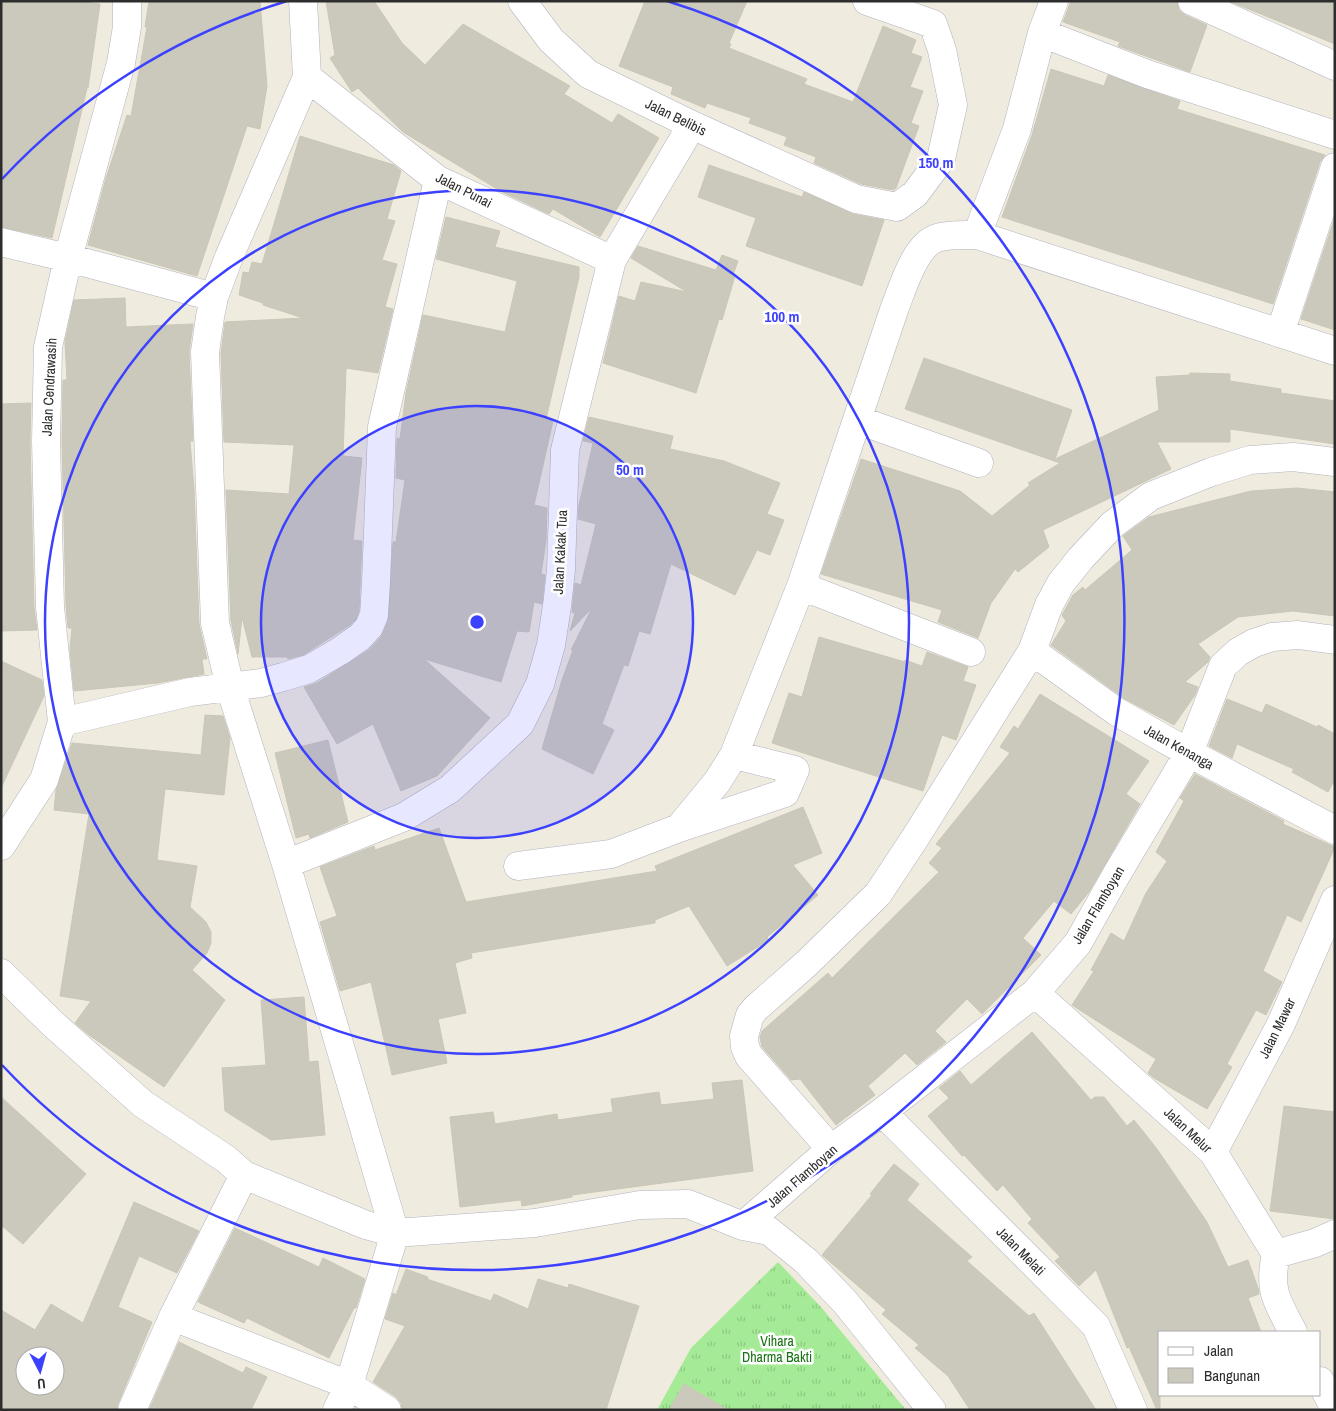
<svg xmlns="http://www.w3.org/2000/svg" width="1336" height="1411" font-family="'Archivo Narrow',sans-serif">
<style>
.grass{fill:url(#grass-tufts)}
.building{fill:#cbc9bc;stroke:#cbc7b7;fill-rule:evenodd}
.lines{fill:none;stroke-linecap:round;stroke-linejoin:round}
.minor-casing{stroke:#b2b3c1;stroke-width:29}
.minor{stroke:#fff;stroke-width:28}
.ring{fill:none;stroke:#3c41ff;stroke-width:2.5}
.labels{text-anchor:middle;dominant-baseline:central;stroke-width:5;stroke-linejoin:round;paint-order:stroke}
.street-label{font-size:14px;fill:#2d2d2d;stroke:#fff}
.park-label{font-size:14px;fill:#187314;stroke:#fff}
.centre{fill:#3c41ff;stroke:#fff;stroke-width:2.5}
.ring-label{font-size:15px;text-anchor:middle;font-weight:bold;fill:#3c41ff;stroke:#fff;stroke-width:5;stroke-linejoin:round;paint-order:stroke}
</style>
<defs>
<pattern id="grass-tufts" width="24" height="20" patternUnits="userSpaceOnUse" patternTransform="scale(1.25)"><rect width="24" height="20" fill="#a5ea96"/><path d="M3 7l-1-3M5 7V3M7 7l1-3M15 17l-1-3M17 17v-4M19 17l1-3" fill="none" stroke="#8ec982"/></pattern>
</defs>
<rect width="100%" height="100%" fill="#efebde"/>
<path class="grass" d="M778,1262l43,45 85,103h-249l34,-62z"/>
<path class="building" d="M1,1h73l26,3 -12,84h-1l-35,150 -51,-11z
M149,1h111l7,85 -7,43 -13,-3 -50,150 -109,-31 18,-67 21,-63 4,1 16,-89h-2z
M326,1h48l28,42 23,22 38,-41 107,62 -6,8 48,29 6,-9 41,24 -59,99 -47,-28 -4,5 -47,-22 -99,-60 -45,-44 -6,4 -22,-34 5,-3z
M645,1h102l-18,42 2,1 -2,4 78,31 -3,5 49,18 30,-76 33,14 -5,13 11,4 -12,30 13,4 -12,32 8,3 -23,62 -3,2 -32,-6 -47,-21 2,-6 -32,-12 3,-8 -38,-14 2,-5 -44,-15 -2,5 -34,-14 2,-7 -54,-21z
M1071,1h106l2,9 6,5 22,10 -17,47 -72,-26 2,-4 -57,-20z
M1335,1v43l-104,-42v-1z
M1051,69l53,17 4,-11 72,26 -3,8 148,46 -5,7 -47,142 -271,-87 30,-82z
M300,136l94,29 7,6 -14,48 8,2 -13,39 15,4 -12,43 8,2 -15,64 -32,-5 -3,88 19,2 -9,82 9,1 -3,70 -3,8 -6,6 -47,30 -15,4 -1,-2h-35l-10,-40 -4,37 -7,-33 -5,-131 63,4 5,-49 -70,-3 -3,-89 4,-31 78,-4 -40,-13v-2l-24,-8 4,-23 6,1 3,-11 10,2z
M709,165l93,32 2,-5 49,22 31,6 -22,66 -116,-40 10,-28 -58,-21z
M446,217l54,14 -5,16 84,20v10l-33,142 7,2 -19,84 13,3 -1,32 -5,34 4,1 -3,29 -8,-2 -5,30 -12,-1 -16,51 -77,-23 66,59 -53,58 -36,15 -28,-67 -36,20 -33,-57 13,-4 52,-33 12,-13 7,-16 5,-79h3l9,-62 -9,-2 1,-40 3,1 6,-46 17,-78 82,17 12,-51 -81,-22z
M1335,217v113l-34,-11z
M638,246l78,24 6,-15 16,6 -5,14 2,1 -13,44 -3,-1 -23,74 -93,-30 16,-67 16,5 6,-19 46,10 -56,-34z
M125,298l1,29 67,-3 -4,28 4,89h-3l4,48 5,135 8,35h-5l2,15 -46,9 -84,8 -4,-42 2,-21h-4l-2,-22 -4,-165 1,-61h4l-2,-38 9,-42z
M924,358l148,52 -17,49 104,-49 -3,-33 34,-2v-2l40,1v7l51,8v4l54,8v43l-105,-15v13h-73l14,27 -128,61 6,17 -31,25 -3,-3 -24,34 -13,35 -40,-16 4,-12 -121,-36 40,-115 99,32 32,25 38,-31 -2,-2 32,-20 -155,-54z
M31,403l-1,38 4,166 3,23 -36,1v-227z
M589,417l84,19 -3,13 54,12 56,22 -13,31 17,6 -14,35 -13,-5 -22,45 -64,-31 -21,70 -11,-3 -11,35 -4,-1 -22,59 12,6 -21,44 -51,-25 20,-69 11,-30h-2l21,-42 -22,23 5,-18 -3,-1 3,-29 6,2 15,-61 -18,-5 1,-14 14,-62 -10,-2z
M1297,488l38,4v124l-42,-5 -55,6 -40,27 12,13 -2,5 -23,20 13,5 -3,8 -21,30 -49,-26 -74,-54 15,-24 -4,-6 11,-20 10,-8 2,3 47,-40 -9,-14 26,-19 102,-26z
M819,637l86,25v-2l17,6 5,-14 41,15 -5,14 13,4 -20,55 -14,-5 -19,56 -151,-48 17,-50 13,4z
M1,661l41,19 2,16 -43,92z
M1040,694l109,67 -23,33 14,10 -51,88 -18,22 -17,-13 -31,37 18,17 -59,59 -15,-15 -32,32 11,11 -29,23 -12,-12 -37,33 7,9 -39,30 -36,-46 -9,1 -29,-33 -2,-10 2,-6 66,-58 4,5 107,-106 -10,-9 13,-15 -6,-4 74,-91 -10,-6 14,-21 4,3z
M1227,699l35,14 4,-9 51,23 1,-2 17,9v45l-7,13 -36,-20 2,-3 -57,-25 -5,14 -23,-12z
M205,715l18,1 7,22 -6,57 -59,-6 -8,71 40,6 -7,41 16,15 5,10v11l-4,10 -15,17 33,30 -61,87 -75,-52 -14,-12 16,-22 -31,-5 29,-182 -35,-4 2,-20 16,-47 129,12z
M328,740l20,82 -38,16 -1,-4 -13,4 -21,-85z
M1195,774l89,47 -1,3 52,23 -34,75 -14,-7 -24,56 19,11 -16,33 -10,-5 -29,54 5,3 -25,42 -53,-31 -6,-5 8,-14 -84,-54 22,-34 -3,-1 20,-37 13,8 22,-48 21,-32 -11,-9 28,-51 -4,-3z
M803,807l19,46 -29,12 25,30 -51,42 2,3 -42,26 -38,-60 -34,14v3l-184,30 1,5 -17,5 11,50 -28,6 9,44 -55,12 -21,-93 -31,9 -20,-69 17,-6 -17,-49 54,-21 1,4 64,-22 27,74 191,-31 -2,-5z
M304,997l5,65 9,-1 7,74 -54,5 -46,-29 -3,-43 44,-3 -5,-65z
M1032,1032l59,68 4,-3h9l23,29 7,-6 23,29 50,73 21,45 20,-7 10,28 1,6 -11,4 13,34h-101v78h-3l-28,-63 -2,1 -31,-78 -17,16 -24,-25 5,-4 -32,-34 4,-4 -29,-34 -6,6 -33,-36 -2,1 -34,-40 21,-18 -10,-10 21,-17 11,14z
M742,1080l11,91 -181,24v2l-50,9 -1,-6 -61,7 -10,-90 43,-5 2,12 62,-10 1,6 55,-8 -2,-13 48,-7 2,13 53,-6 -2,-16z
M1,1097l85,77 -63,70 -22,-19z
M1284,1106l51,6v107l-65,-8z
M894,1164l25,20 -12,16 65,57 -5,4 62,55 5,-3 62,97h-126l-22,-34 -33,-28 4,-3 -37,-31 4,-4 -64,-55 50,-60 -2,-1z
M134,1202l65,29 -22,42 -38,-17 -21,51 34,15 -34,82 -1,6h-116v-100l34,20 16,-26 32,19zM25,1356h30v30h-30z
M235,1228l84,39 4,-9 42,21 -9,29h-2l-25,50 -82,-40 -3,5 -46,-21z
M406,1269l22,8 -1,2 64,22 3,-7 34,15 10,-30 30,9 1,-4 70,22 -33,104 -204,-1 -1,-6 -5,-6 -23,-15 32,-56 -20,-7 8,-26 3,2z
M179,1342l64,31 3,-6 21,10 -16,33h-102z
M684,1384l44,26h-59z"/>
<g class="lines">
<g class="minor-casing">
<path id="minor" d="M303,1l4,76 -78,180 -15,40 -4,20 -5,35 10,271 15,64 56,177 109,369 -46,152 -12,25
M522,1l29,39 37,34 104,51 164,74 41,8 18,-13 26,-35 12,-54 -11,-55 -9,-26 -66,-23
M1192,1l143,65
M1042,33l105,41 188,61
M307,77l131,103 174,80
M977,235l40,-106 25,-96 12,-32
M1,242l67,16 146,39
M1280,333l55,-166
M858,420l121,43
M801,586l170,66
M1032,651l85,61 72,41 146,77
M62,722l-12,-115 -4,-166 2,-94 20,-89 53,-195 6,-36v-26
M679,828l106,-35 10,-23 -61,-15
M1,846l43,-66 18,-58 128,-30 71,-9 22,-6 26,-8 31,-18 20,-14 9,-10 5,-12 2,-32 6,-156 56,-247
M286,864l118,-47 46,-28 70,-65 20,-40 11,-39 6,-39 4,-36 4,-120 47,-190 80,-135
M518,866l93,-12 68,-26 38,-46 17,-27 67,-169 94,-279c8,-20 20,-62 42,-69 12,-4 27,-3 40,-3l358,116
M1,973l52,51 90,80 83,55 18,16 122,50 29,8 140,-10 105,-18 48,-1 55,22 26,5 37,30 39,41 87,108
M1035,993l178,159 63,102c-8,37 1,47 17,78
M882,1112l214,214 37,84
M831,1149l-82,-93 -4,-9 -1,-11 6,-21 6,-7 50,-44 72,-70 37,-56 117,-187 17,-46 12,-22 20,-25 31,-33 39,-29 60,-24 39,-12 43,-3 42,5
M1213,1152l68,-128 54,-124
M743,1226l88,-77 51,-37 153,-119 43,-50 37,-66 74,-124 34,-87 15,-14 16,-9 18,-6 26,-2 37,5
M1276,1254l39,-11 20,-9
M173,1317l176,68 38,25
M1320,1381l15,28
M132,1410l41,-93 71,-142"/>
</g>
<use href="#minor" class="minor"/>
</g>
<circle cx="477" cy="622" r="216" fill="#3c41ff" fill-opacity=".12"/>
<g class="ring">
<circle cx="477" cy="622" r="216"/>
<circle cx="477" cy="622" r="432"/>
<path d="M2 179A649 649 0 0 1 287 1M667 1A649 649 0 1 1 2 1065"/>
</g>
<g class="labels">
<g class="street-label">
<text transform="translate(676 117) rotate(26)">Jalan Belibis</text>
<text transform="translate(464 190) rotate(27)">Jalan Punai</text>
<text transform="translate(49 387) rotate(-87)">Jalan Cendrawasih</text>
<text transform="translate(560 552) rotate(-87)">Jalan Kakak Tua</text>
<text transform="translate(1179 747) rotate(29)">Jalan Kenanga</text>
<text transform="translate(1098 905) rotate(-59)">Jalan Flamboyan</text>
<text transform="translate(1277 1028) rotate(-64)">Jalan Mawar</text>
<text transform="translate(1188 1130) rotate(43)">Jalan Melur</text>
<text transform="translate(802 1176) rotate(-41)">Jalan Flamboyan</text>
<text transform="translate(1021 1251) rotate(45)">Jalan Melati</text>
</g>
<g class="park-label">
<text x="777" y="1341">Vihara<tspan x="777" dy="16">Dharma Bakti</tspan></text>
</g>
</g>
<circle cx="477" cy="622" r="8" class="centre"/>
<g class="ring-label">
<text x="936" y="168">150 m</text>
<text x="782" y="322">100 m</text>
<text x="630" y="475">50 m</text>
</g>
<rect width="1336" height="1411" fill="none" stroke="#2d2d2d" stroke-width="5"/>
<rect x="1158" y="1331" width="162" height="65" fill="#ffffff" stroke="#ababab"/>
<rect x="1168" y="1347" width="25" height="8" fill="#ffffff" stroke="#ababab"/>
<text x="1204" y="1356" font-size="15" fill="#2d2d2d">Jalan</text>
<rect x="1168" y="1368" width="25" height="15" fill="#cbc9bc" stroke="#ababab"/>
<text x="1204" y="1381" font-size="15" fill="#2d2d2d">Bangunan</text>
<g transform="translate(40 1371) rotate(174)"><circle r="24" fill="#ffffff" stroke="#ababab"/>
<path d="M0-4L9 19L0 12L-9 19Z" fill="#3c41ff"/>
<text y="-8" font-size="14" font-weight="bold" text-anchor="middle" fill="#2d2d2d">U</text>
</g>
</svg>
